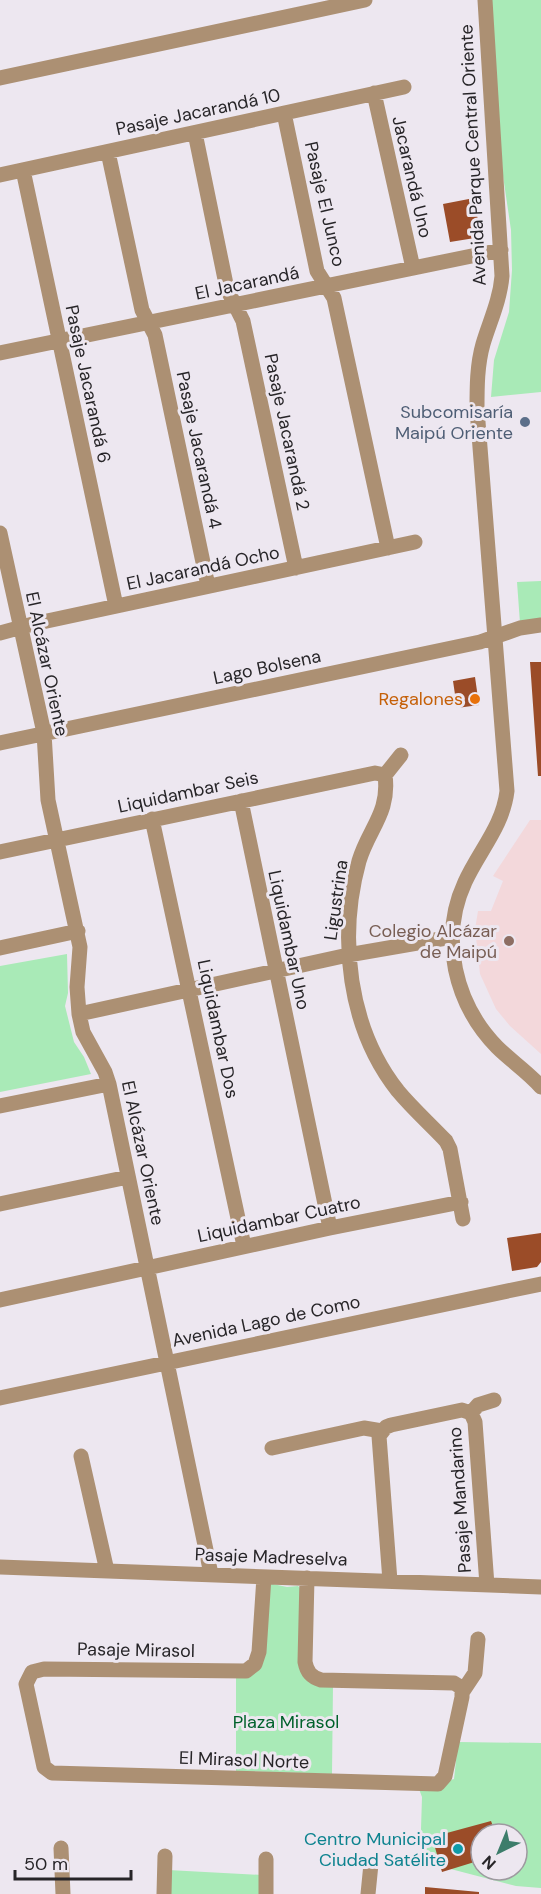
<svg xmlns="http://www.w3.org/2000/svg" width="541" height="1894" font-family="'DM Sans',sans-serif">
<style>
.education{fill:#f3d8db}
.green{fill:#a9eab7;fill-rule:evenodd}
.building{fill:#9b4c28}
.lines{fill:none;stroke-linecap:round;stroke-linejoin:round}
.minor{stroke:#ac9073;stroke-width:15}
.service-dot{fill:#5c6f8a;stroke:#ede7f0;stroke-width:2}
.food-dot{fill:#e8710a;stroke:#ede7f0;stroke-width:2}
.education-dot{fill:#8d6e63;stroke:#ede7f0;stroke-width:2}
.culture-dot{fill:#0f9aa8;stroke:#ede7f0;stroke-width:2}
.labels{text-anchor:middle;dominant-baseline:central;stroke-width:6;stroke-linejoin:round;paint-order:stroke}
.street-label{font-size:18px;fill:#272528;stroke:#ede7f0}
.service-label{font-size:18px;fill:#4e5e75;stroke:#ede7f0;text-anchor:end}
.food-label{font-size:18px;fill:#c56008;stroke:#ede7f0;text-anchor:end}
.education-label{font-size:18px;fill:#785e54;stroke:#ede7f0;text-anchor:end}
.park-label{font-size:18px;fill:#00612b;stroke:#ede7f0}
.culture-label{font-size:18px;fill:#0d838f;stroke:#ede7f0;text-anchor:end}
</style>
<rect width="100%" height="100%" fill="#ede7f0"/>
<path class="education" d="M530,820h11v234l-31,-28 -14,-17 -16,-35 -5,-45 3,-18h13l12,-30 -10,-5z"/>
<path class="green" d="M490,0h51v392l-50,5 3,-37 15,-48 3,-42 -1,-40 -8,-54z
M541,581v39l-21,3 -3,-41z
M67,954l1,39 -3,13 9,36 10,15 7,17 -91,18v-126z
M268,1583l19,4 11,-1 3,3 -3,71 35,25 -1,89 -96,-3v-95l15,-4z
M458,1742l83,1v145l-25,-2 -96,-25 2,-64 -3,-8 35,-10zM481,1834h36v36h-36z
M168,1870l95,5v19h-96z"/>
<path class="building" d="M474,198l7,39 -31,5 -7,-38z
M530,662h11v114h-3z
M475,677l4,28 -22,3 -4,-27z
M541,1233v29l-4,5 -25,4 -5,-33z
M491,1821l5,13h-15v26l-39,12 -10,-35z
M425,1887l54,5v2h-54z"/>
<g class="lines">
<path class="minor" d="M485,0l17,276c-2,24 -12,45 -19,68 -6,21 -6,43 -6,65l30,382c-4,35 -28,60 -42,91 -26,56 -10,122 32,165 14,14 31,25 44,40
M0,78l365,-78
M374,93l39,175
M284,113l33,158 17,27 54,250
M195,133l32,156 16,32 53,247
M108,152l34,158 13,25 53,251
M23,170l93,436
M0,175l404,-88
M0,353l501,-103
M0,533l44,200 4,67 32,147 -3,40 2,27 4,18 22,40 4,12 102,490
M0,633l33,-9 382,-82
M0,743l480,-101 40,-14 21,-3
M385,775c5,38 -16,53 -26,86 -21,76 -11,167 39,230 15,18 32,33 48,50l4,8 13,70
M385,775l16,-20
M241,801l89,427
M152,819l92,427
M0,852l375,-79 10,2
M0,948l78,-17
M79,1014l269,-59 104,-18
M0,1106l109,-22
M0,1204l128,-27
M0,1300l330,-72 131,-26
M0,1398l541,-114
M471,1413l7,-8 16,-5
M272,1448l92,-20 18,3
M81,1456l26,115
M0,1567l541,20
M264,1577l-5,75 -4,12 -9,7 -202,-2 -12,3 -6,12 18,83 8,6 386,11 7,-8 17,-79v-9l-8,-5 -133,-3c-10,-3 -14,-8 -16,-18l2,-84
M390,1581l-11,-145 7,-9 5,-2 71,-15 9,3 4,9 12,163
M463,1691l12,-18 3,-34
M61,1848l2,46
M164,1894l1,-38
M266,1894v-35
M368,1894l3,-30"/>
</g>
<circle class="service-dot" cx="525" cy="422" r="6"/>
<circle class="food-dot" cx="475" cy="699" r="6"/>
<circle class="education-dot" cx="509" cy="941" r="6"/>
<circle class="culture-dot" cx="458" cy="1849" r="6"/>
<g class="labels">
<g class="street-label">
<text transform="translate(198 112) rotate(-12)">Pasaje Jacarandá 10</text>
<text transform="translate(473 155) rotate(-93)">Avenida Parque Central Oriente</text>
<text transform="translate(412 177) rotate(77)">Jacarandá Uno</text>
<text transform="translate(325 204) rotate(77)">Pasaje El Junco</text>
<text transform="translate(247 283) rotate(-12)">El Jacarandá</text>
<text transform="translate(88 384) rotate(78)">Pasaje Jacarandá 6</text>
<text transform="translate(287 432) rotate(78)">Pasaje Jacarandá 2</text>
<text transform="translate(199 450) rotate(78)">Pasaje Jacarandá 4</text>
<text transform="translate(203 568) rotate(-12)">El Jacarandá Ocho</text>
<text transform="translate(47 664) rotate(78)">El Alcázar Oriente</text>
<text transform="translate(267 667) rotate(-12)">Lago Bolsena</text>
<text transform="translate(188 792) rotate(-12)">Liquidambar Seis</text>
<text transform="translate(336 900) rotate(-82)">Ligustrina</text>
<text transform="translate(289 940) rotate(78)">Liquidambar Uno</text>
<text transform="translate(218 1029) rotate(78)">Liquidambar Dos</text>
<text transform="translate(143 1153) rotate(78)">El Alcázar Oriente</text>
<text transform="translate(279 1219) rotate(-12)">Liquidambar Cuatro</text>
<text transform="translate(266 1321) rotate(-12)">Avenida Lago de Como</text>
<text transform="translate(460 1500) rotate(-94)">Pasaje Mandarino</text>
<text transform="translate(271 1557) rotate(2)">Pasaje Madreselva</text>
<text transform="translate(136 1650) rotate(1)">Pasaje Mirasol</text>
<text transform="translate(244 1760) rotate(2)">El Mirasol Norte</text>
</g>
<g class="service-label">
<text x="513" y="412">Subcomisaría<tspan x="513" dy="21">Maipú Oriente</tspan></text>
</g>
<g class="food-label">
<text x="463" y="699">Regalones</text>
</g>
<g class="education-label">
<text x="497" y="931">Colegio Alcázar<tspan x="497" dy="21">de Maipú</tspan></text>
</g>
<g class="park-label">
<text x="286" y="1722">Plaza Mirasol</text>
</g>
<g class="culture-label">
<text x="446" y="1839">Centro Municipal<tspan x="446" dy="21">Ciudad Satélite</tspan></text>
</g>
</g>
<g transform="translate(499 1852) rotate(223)"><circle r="28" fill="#ede7f0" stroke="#9e99a0" stroke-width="1.5"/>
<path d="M0-4.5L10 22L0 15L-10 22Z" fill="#3d7d6b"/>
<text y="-9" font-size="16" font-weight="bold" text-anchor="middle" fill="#272528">N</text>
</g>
<path d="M15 1870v9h116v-9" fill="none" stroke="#272528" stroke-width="3"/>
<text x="24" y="1870" font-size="18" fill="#272528" stroke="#ede7f0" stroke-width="4.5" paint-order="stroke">50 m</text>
</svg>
